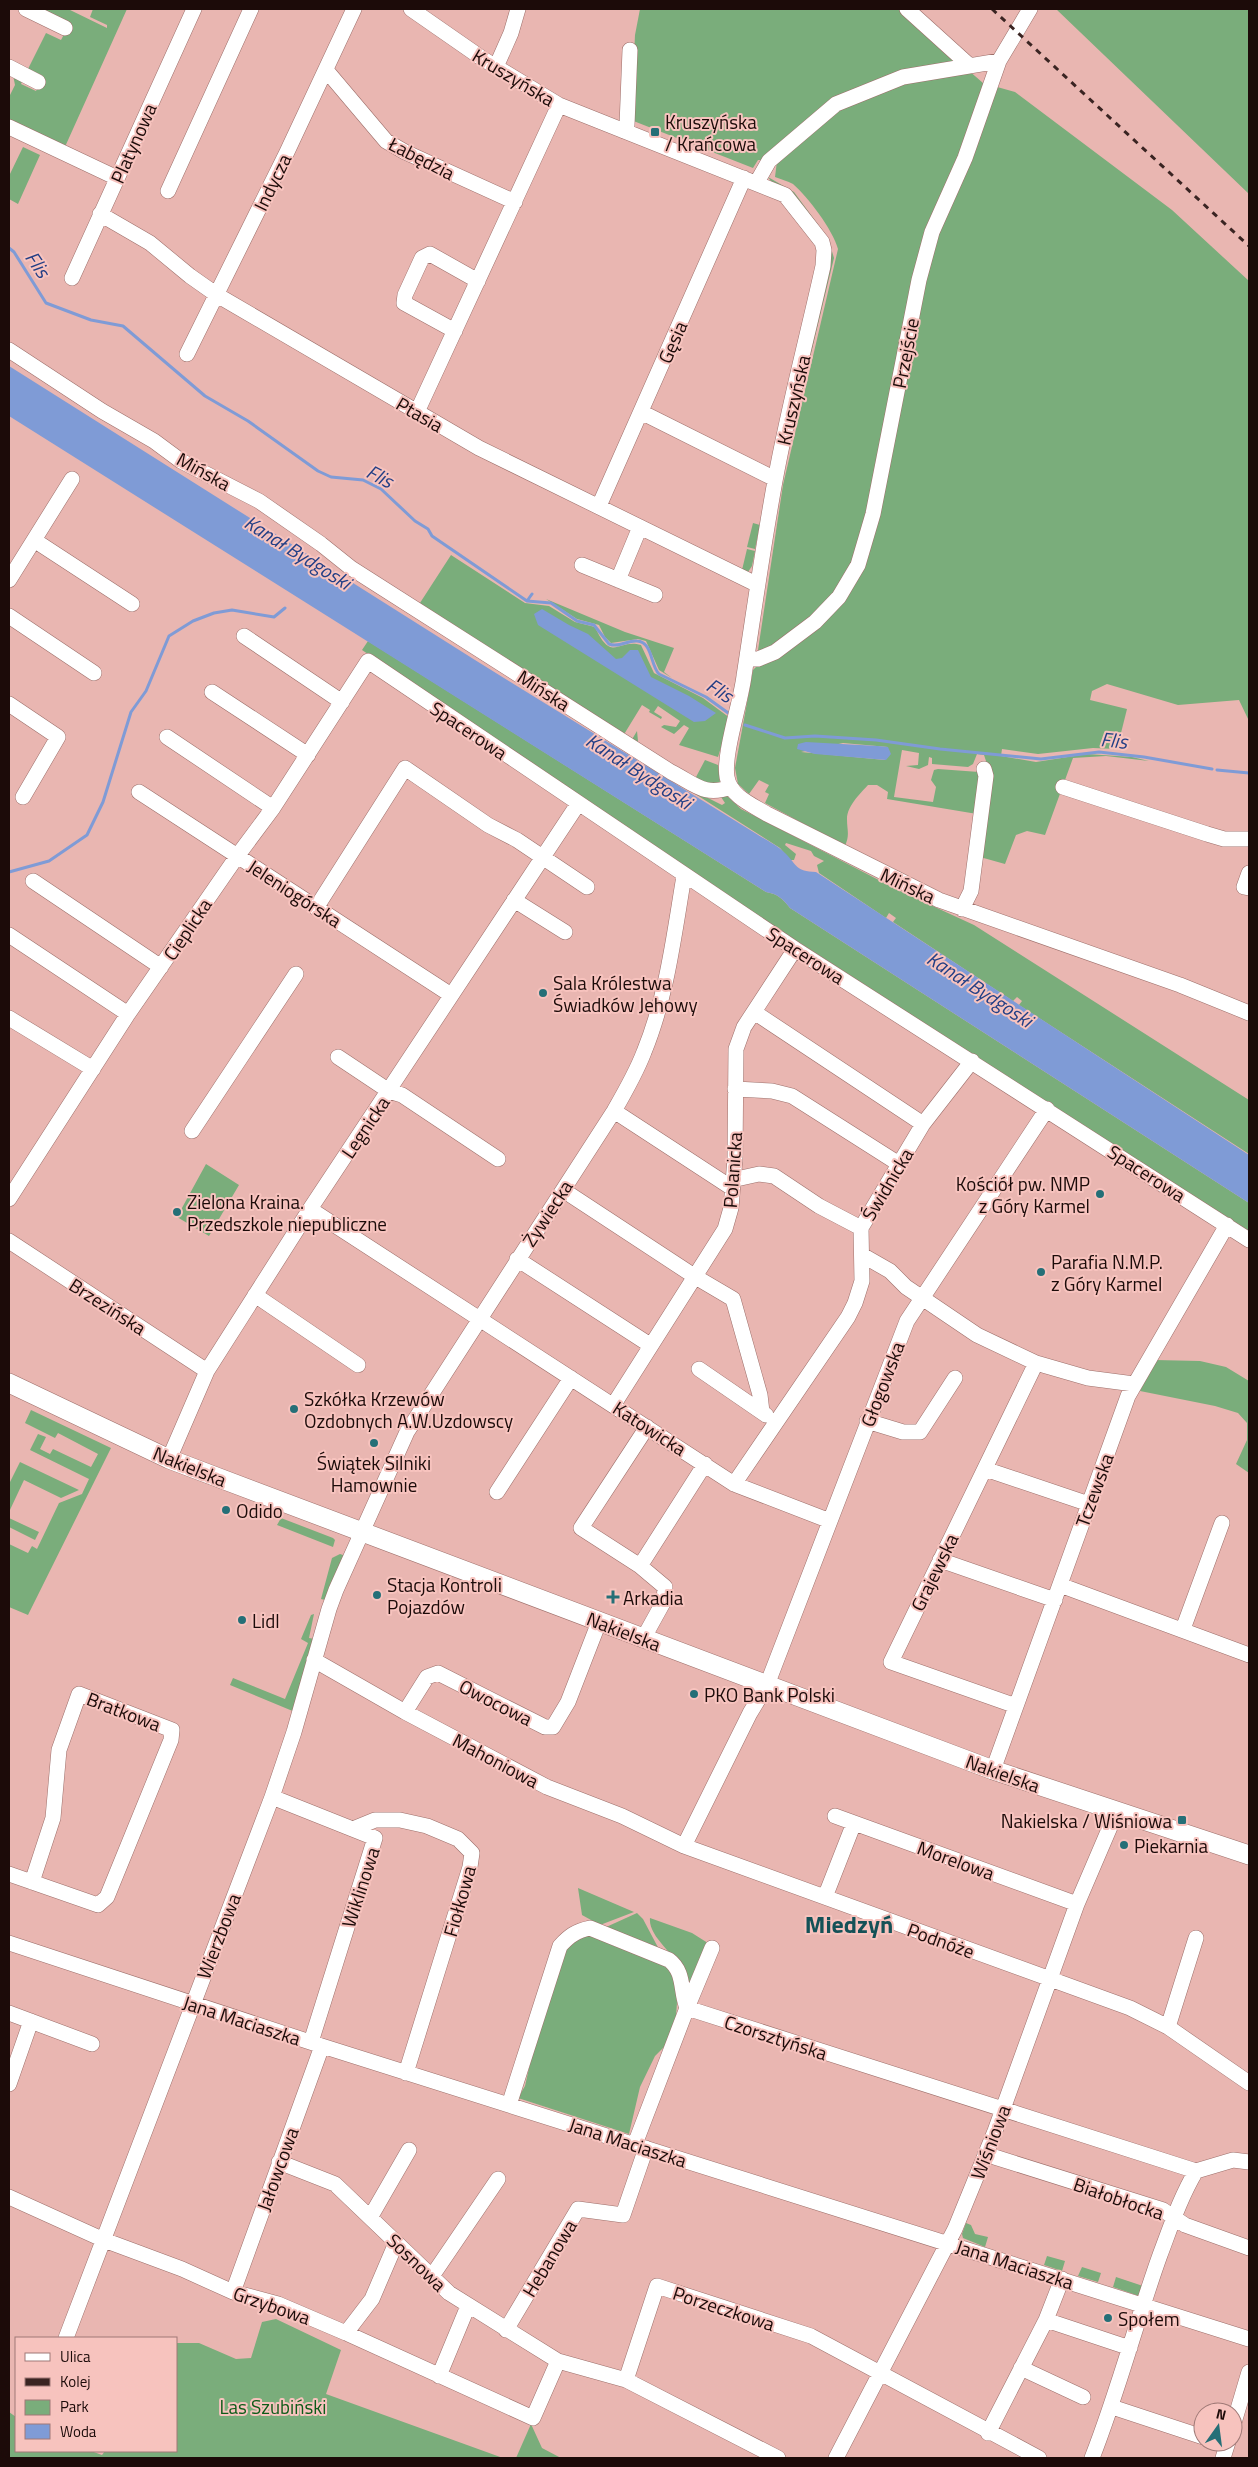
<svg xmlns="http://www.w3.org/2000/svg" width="1258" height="2467" font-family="'Titillium Web',sans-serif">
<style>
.green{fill:#7aad7b;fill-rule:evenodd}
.water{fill:#7f9bd6}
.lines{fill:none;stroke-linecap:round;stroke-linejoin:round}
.stream{stroke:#7f9bd6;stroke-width:3}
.minor-casing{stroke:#9d6f6a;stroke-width:16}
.major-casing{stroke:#9d6f6a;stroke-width:20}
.minor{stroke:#fff;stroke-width:15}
.major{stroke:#fff;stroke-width:19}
.rail{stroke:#3a2422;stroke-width:3;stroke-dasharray:6 6;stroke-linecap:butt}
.poi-dot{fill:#256f77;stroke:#f7c3be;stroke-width:2}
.labels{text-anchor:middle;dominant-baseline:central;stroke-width:4;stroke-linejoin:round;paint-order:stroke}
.street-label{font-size:19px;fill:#1c0b09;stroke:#f7c3be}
.poi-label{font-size:19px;fill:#1c0b09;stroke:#f7c3be;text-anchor:start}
.park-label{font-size:19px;fill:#0c5b18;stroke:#f7c3be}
.water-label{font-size:20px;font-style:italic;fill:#233f85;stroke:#f7c3be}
.district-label{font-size:24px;font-weight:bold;fill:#145157;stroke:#f7c3be}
</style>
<rect width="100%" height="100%" fill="#e9b6b1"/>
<path class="green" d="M38,9h30l39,19v-3l-17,-8 3,-8h34l-63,140 -55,-27v-25l6,-12 -2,-10 10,4 -2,5 15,7 7,-15 -15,-7 18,-36 15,7 8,-15z
M640,9h258l85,74 32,9 157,118 77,71v440l-10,-21 -61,5 -71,-21 -15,7 -2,9 37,9 -10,40 -24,-1 -55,6 -36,-5 -1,7 35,6 51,-8 45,3 17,4 -43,-5 -33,2 -28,77 -18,-4 -11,4 -11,29 -25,-7 8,-90 -4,-12 -7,-1 -4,10 -5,3 -36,-3v-6l-3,-1 -1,8 -9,4 -13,-3 12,-1 1,-12 -17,-3 -8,47 39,5 3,-15 -5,-7 3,-10 4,-1 41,3 -2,42 -90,-15 1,-7 -11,-7h-9c-8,9 -21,21 -21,34 0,11 3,16 -2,27l-80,-43 4,-9 -4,-2 4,-7 -10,-5 -10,14 -11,-10 -3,-16 18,-98 4,-4 3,-15 -2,-1 25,-165 55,-236c-5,-19 -30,-52 -45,-65 -5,-3 -13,-5 -18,-7l2,-16 -19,-1 -5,8 -122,-48 4,-85zM843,743l45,4 -3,13 -84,-8z
M1056,9h193v185z
M23,147l17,8 -22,49 -9,-5v-23z
M768,177l26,15 34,46 6,20 -51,212 -19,123 17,-119 49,-211z
M753,523l7,2 -5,24 -8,-2z
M747,549l8,2 -3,15 -4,6 -6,-2z
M451,555l74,48 24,3 26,16 20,5c17,37 23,11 46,18l13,28 49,25 27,20 -12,39 -39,-12 10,-17 -5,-3 -10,9 -13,-7 3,-2 12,2 4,-6 -22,-15 -4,6 8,5 -1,2 -12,-7 1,-2 -8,-5 -19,31 8,5 6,-10 1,10 -3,3 -6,-1 -140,-91c-21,-18 -47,-30 -71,-46z
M546,599l79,33 49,16 -10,24 8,6 -13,-8 -13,-29 -8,-2 -27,4 -6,-6 -6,-12 -22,-6z
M368,641l398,251c12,2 17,7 24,16l459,295v30l-494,-319 -393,-264z
M705,760l13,5 2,18 -6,6 -21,-11 3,-1z
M678,783l44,22 3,-2 -4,-6 3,-4 17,16 159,82 74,34 275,175v54l-230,-149 3,-4 -5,-4 -4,4 -120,-79 3,-4 -7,-5 -3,5 -67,-45 -2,-8 7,-4 -10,-5 -3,-5 -25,-8 -1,2 11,9 -2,6h-4l-10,-12z
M206,1164l33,21 -30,51 -32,-19z
M1155,1360l45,1 26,6 23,14v92l-13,-9 11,-24v-17l-9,-10 -23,-7 -75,-15z
M31,1410l80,38 -83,167 -19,-8v-63l19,9 4,-7 5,3 22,-46 23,-9 7,-15 -59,-29 8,-16 8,3 -6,12 10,5 3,-5 38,18 7,-13 -40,-21 -3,5 -30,-15z
M20,1462l59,28 -18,8 -37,-18 -15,32v-28z
M9,1518l30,14 -4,8 -26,-13z
M281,1518l52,20 2,2 -2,7 -56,-22z
M340,1554l6,2 -21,44 -4,-1 11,-41z
M314,1614l-5,24 6,1 -20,73 -65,-27 3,-7 52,21 23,-56 -7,-4 10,-24z
M578,1888l56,24 -34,13 -18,-10z
M637,1913l6,6 19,36 -58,-27z
M650,1918l42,15 19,12 -21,55c-2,-9 -3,-22 -7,-31 -8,-14 -35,-33 -33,-51z
M583,1931l90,36 4,35 -1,15 -9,27 -12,12 -15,31 -11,47 -111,-36 7,-12 9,-40 30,-96z
M966,2223l5,2 4,9 13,3 -3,10 -22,-9 -1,-4z
M1047,2256l18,5 -3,10 -18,-6z
M1082,2267l19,6 -3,9 -20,-6z
M1116,2277l27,9 -4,10 -26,-9z
M276,2319l65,31 -15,44 177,64h-494v-46l7,5v34h75l11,4 3,-4h71v-108h23l37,16 15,-1 11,-36z
M531,2424l11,24 19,10h-45z"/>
<path class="water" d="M9,366l466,294 280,173c9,6 22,12 30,20 13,13 10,18 31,19l433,283v48l-459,-295c-7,-9 -12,-14 -24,-16l-757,-476z
M542,609l27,16 19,9 28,25 6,-1 8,-8h8l13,27 38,19 27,17 -11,8 -11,1 -156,-97 -4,-11z
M806,742l72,4 10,1 3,7 -5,6 -71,-6 -18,-5 1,-5z"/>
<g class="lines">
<path class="stream" d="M9,248l5,4 32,51 45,17 32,6 82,70 43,25 70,50 13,6 32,3 18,9 34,32 13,8 4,7 95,65 24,2 26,18 17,4 15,19c11,4 18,-4 28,-3 16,1 13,24 22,33l47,23 25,18
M527,601l5,-7
M745,725l40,13 30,-2 61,4 64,9 101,10 58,-7 45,5 68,12
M1217,770l32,3
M9,872l40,-11 38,-26 16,-33 28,-90 15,-21 23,-55 24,-15 21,-8 18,-3 42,7 11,-9"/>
<g class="minor-casing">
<path id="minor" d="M26,9l39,19
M411,9l72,50 76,46 226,90 37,47 2,8 -1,16c-16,72 -35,143 -48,215 -12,65 -21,130 -31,195 -3,26 -21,78 -17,101 3,19 25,28 40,37l172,86 241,85 69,28
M907,9l63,57
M9,67l29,15
M496,67l15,-34 7,-24
M326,70l60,71 19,11 110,50
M9,127l108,51
M624,131l3,-6 3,-75
M757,182l12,-21 67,-57 67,-27 96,-16
M168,191l83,-182
M100,214l50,29 40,33 27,19 262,153 277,136
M72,278l122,-269
M455,331l-51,-28 1,-8 17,-37 8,-4 48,27
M9,350l93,61 52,30 27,20 78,40 62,43 30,24 320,204c24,12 33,25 60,15
M187,354l100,-202 67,-143
M417,412l142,-307
M641,412l134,67
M599,506l145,-328
M34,540l98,64
M582,565l73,30
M9,580l63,-101
M618,580l22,-53
M9,616l85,57
M244,636l98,66
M747,659h11l17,-7 40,-30 24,-25 19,-32 15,-51 46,-234 13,-48 33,-74 34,-97 31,-52
M212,692l96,63
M9,704l49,33 -35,60
M167,737l106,71
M1063,787l144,47 17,5h25
M139,792l312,203
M1249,873l-5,14 5,1
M33,881l128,86
M514,900l51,32
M316,908l89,-140 83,57 29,15 70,47
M962,909l9,-18 15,-115 -2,-7
M9,935l119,79
M754,1012l169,112
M9,1018l84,51
M338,1057l51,34 13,4 96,64
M735,1089l37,2 20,5 107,68
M614,1111l118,77
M192,1131l104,-157
M732,1180l27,-6 15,2 45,30 42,22
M563,1190l131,86 39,23 27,96 2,17
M9,1199l119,-185 110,-159 35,-47 95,-147 427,288 454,291
M310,1209l424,275 96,37
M9,1241l198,130
M862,1255l28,16 16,16 71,48 59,28 52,15 46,6
M517,1259l133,86
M255,1295l103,70
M699,1369l67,46
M614,1404l111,-175 6,-21 4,-50 1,-109 8,-22 51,-78
M867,1421l36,11h17l35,-54
M169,1459l38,-88 103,-162 268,-405
M985,1469l104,35
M734,1484l114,-167 7,-14 7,-22 -1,-53 62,-104 49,-63
M497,1492l74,-114
M940,1560l115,40
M640,1566l65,-102
M1060,1585l189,70
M1183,1629l39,-106
M643,1639l21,-38 1,-14 -25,-21 -59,-38 66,-101
M314,1660l91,52 142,75 75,29 62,30 446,162 38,19 81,56
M1016,1706l-125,-44 145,-299
M405,1712l22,-35 11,-4 107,54h8l15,-25 31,-80
M993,1770l135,-374 99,-171
M272,1797l103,41 -64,204
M835,1816l242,88
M353,1829l22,-9h25l27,6 31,13 14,14 -2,14 -64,206
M684,1846l66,-133 17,-28 140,-364 140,-212
M9,1874l89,31 9,-8 64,-157 1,-10 -93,-36 -20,56 -6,68 -21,64
M825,1897l29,-74
M9,1943l313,103 927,293
M9,2013l83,31
M1168,2027l28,-89
M9,2084l22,-63
M509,2105l51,-159c9,-10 16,-15 30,-18l79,32c16,12 11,31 18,48l25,-60
M635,2144l52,-136 509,163
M985,2154l178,56 22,15 64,23
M279,2162l56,22 114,109 109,68 68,19
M9,2197l95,43 78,29 51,23 45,12 68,29 187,85 25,-57
M371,2216l38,-66
M432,2276l66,-97
M233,2292l89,-246
M1046,2320l84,28
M506,2330l72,-121 45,6 23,-67
M346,2333l26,-34 24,-56
M66,2338l206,-541 22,-65 35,-123 7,-19 71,-158 207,-321c11,-19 22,-38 30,-59 23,-56 30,-117 40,-176
M1021,2368l62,29
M439,2376l29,-70
M1112,2407l91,30
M1233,2426l16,-54
M988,2433l58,-113 16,-41
M778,2458l-152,-78 31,-94 154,50 228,122
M836,2458l119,-229 40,-98 82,-227 39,-91
M1092,2458c26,-66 44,-136 68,-203 11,-29 20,-57 36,-84l37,-11 16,2
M1223,2458l5,-16"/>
</g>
<g class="major-casing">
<path id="major" d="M9,1383l160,76 824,311 256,85"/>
</g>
<use href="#minor" class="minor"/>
<use href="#major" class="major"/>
<path class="rail" d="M992,9l257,237"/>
</g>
<g class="poi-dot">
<rect x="650" y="127" width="10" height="10" rx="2.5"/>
<circle cx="543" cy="993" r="5"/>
<circle cx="1100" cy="1194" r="5"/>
<circle cx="177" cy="1212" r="5"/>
<circle cx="1041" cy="1272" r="5"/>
<circle cx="294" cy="1409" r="5"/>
<circle cx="374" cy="1443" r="5"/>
<circle cx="226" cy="1510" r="5"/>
<circle cx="377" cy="1595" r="5"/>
<path d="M610.5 1589.5h5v5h5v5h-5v5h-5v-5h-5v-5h5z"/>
<circle cx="242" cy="1620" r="5"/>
<circle cx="694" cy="1694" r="5"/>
<rect x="1177" y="1815" width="10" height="10" rx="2.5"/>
<circle cx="1124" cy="1845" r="5"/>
<circle cx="1108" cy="2318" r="5"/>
</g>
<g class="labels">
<g class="street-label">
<text transform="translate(514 77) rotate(31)">Kruszyńska</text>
<text transform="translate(133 143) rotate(-66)">Platynowa</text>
<text transform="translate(422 158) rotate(27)">Łabędzia</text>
<text transform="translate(272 182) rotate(-64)">Indycza</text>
<text transform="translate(672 342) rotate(-66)">Gęsia</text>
<text transform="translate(905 353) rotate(-79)">Przejście</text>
<text transform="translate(793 400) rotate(-77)">Kruszyńska</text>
<text transform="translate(420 414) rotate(30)">Ptasia</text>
<text transform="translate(204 471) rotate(29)">Mińska</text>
<text transform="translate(544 690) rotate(33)">Mińska</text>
<text transform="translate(469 730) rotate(34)">Spacerowa</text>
<text transform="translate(908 885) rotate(25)">Mińska</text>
<text transform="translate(295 893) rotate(33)">Jeleniogórska</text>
<text transform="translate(187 929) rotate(-56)">Cieplicka</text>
<text transform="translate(806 955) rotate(33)">Spacerowa</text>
<text transform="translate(365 1127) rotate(-56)">Legnicka</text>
<text transform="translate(732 1170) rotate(-86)">Polanicka</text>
<text transform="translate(1147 1173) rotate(33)">Spacerowa</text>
<text transform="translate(887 1184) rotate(-59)">Świdnicka</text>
<text transform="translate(547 1213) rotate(-57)">Żywiecka</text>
<text transform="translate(108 1306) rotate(33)">Brzezińska</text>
<text transform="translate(882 1384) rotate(-69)">Głogowska</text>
<text transform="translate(650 1428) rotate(33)">Katowicka</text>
<text transform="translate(190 1466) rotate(22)">Nakielska</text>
<text transform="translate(1094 1490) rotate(-70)">Tczewska</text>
<text transform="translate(934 1572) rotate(-64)">Grajewska</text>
<text transform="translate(624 1631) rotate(21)">Nakielska</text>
<text transform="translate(496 1702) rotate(27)">Owocowa</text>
<text transform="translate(124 1711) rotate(21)">Bratkowa</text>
<text transform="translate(496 1760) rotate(28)">Mahoniowa</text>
<text transform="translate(1003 1773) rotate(20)">Nakielska</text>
<text transform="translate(956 1860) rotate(20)">Morelowa</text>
<text transform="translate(360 1887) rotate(-72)">Wiklinowa</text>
<text transform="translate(459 1901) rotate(-74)">Fiołkowa</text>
<text transform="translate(218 1936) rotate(-69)">Wierzbowa</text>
<text transform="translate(941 1940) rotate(20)">Podnóże</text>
<text transform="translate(242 2020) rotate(18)">Jana Maciaszka</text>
<text transform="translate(776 2037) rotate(18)">Czorsztyńska</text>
<text transform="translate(628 2142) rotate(18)">Jana Maciaszka</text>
<text transform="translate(990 2142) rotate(-69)">Wiśniowa</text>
<text transform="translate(277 2169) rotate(-70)">Jałowcowa</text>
<text transform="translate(1119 2198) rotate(19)">Białobłocka</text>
<text transform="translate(549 2258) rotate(-59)">Hebanowa</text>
<text transform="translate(417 2262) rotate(44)">Sosnowa</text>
<text transform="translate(1015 2264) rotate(18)">Jana Maciaszka</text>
<text transform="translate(272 2305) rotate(19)">Grzybowa</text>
<text transform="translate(724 2308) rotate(18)">Porzeczkowa</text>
</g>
<g class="poi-label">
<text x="665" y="121">Kruszyńska<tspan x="665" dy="22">/ Krańcowa</tspan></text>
<text x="553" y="982">Sala Królestwa<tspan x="553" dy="22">Świadków Jehowy</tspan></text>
<text x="1090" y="1183" text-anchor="end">Kościół pw. NMP<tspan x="1090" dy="22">z Góry Karmel</tspan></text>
<text x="187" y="1201">Zielona Kraina.<tspan x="187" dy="22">Przedszkole niepubliczne</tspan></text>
<text x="1051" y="1261">Parafia N.M.P.<tspan x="1051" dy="22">z Góry Karmel</tspan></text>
<text x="304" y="1398">Szkółka Krzewów<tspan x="304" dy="22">Ozdobnych A.W.Uzdowscy</tspan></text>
<text x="374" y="1462" text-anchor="middle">Świątek Silniki<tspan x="374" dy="22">Hamownie</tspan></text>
<text x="236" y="1510">Odido</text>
<text x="387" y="1584">Stacja Kontroli<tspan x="387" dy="22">Pojazdów</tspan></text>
<text x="623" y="1597">Arkadia</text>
<text x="252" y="1620">Lidl</text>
<text x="704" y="1694">PKO Bank Polski</text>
<text x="1172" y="1820" text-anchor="end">Nakielska / Wiśniowa</text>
<text x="1134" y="1845">Piekarnia</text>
<text x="1118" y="2318">Społem</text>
</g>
<g class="park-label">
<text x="273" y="2406">Las Szubiński</text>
</g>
<g class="water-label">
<text transform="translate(38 264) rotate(56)">Flis</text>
<text transform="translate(380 476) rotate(28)">Flis</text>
<text transform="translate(298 552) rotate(32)">Kanał Bydgoski</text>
<text transform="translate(720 690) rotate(32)">Flis</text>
<text transform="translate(1114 740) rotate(6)">Flis</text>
<text transform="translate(639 771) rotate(33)">Kanał Bydgoski</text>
<text transform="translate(980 989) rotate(33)">Kanał Bydgoski</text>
</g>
<g class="district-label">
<text x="849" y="1924">Miedzyń</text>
</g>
</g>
<rect width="1258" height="2467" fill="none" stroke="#1c0b09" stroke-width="20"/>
<rect x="15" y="2337" width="162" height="115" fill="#f7c3be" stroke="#9f7976"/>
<rect x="25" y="2353" width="25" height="8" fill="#ffffff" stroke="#9f7976"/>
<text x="60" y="2362" font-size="15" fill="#1c0b09">Ulica</text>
<rect x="25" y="2378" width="25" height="8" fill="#3a2422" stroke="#9f7976"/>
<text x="60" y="2387" font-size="15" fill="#1c0b09">Kolej</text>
<rect x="25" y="2400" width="25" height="15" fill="#7aad7b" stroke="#9f7976"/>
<text x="60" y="2412" font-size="15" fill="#1c0b09">Park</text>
<rect x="25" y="2424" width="25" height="15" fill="#7f9bd6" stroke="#9f7976"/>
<text x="60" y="2437" font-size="15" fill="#1c0b09">Woda</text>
<g transform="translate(1218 2427) rotate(14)"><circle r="24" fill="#f7c3be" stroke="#9f7976"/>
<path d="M0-4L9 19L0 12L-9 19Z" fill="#256f77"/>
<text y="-8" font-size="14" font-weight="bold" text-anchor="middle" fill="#1c0b09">N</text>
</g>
</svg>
